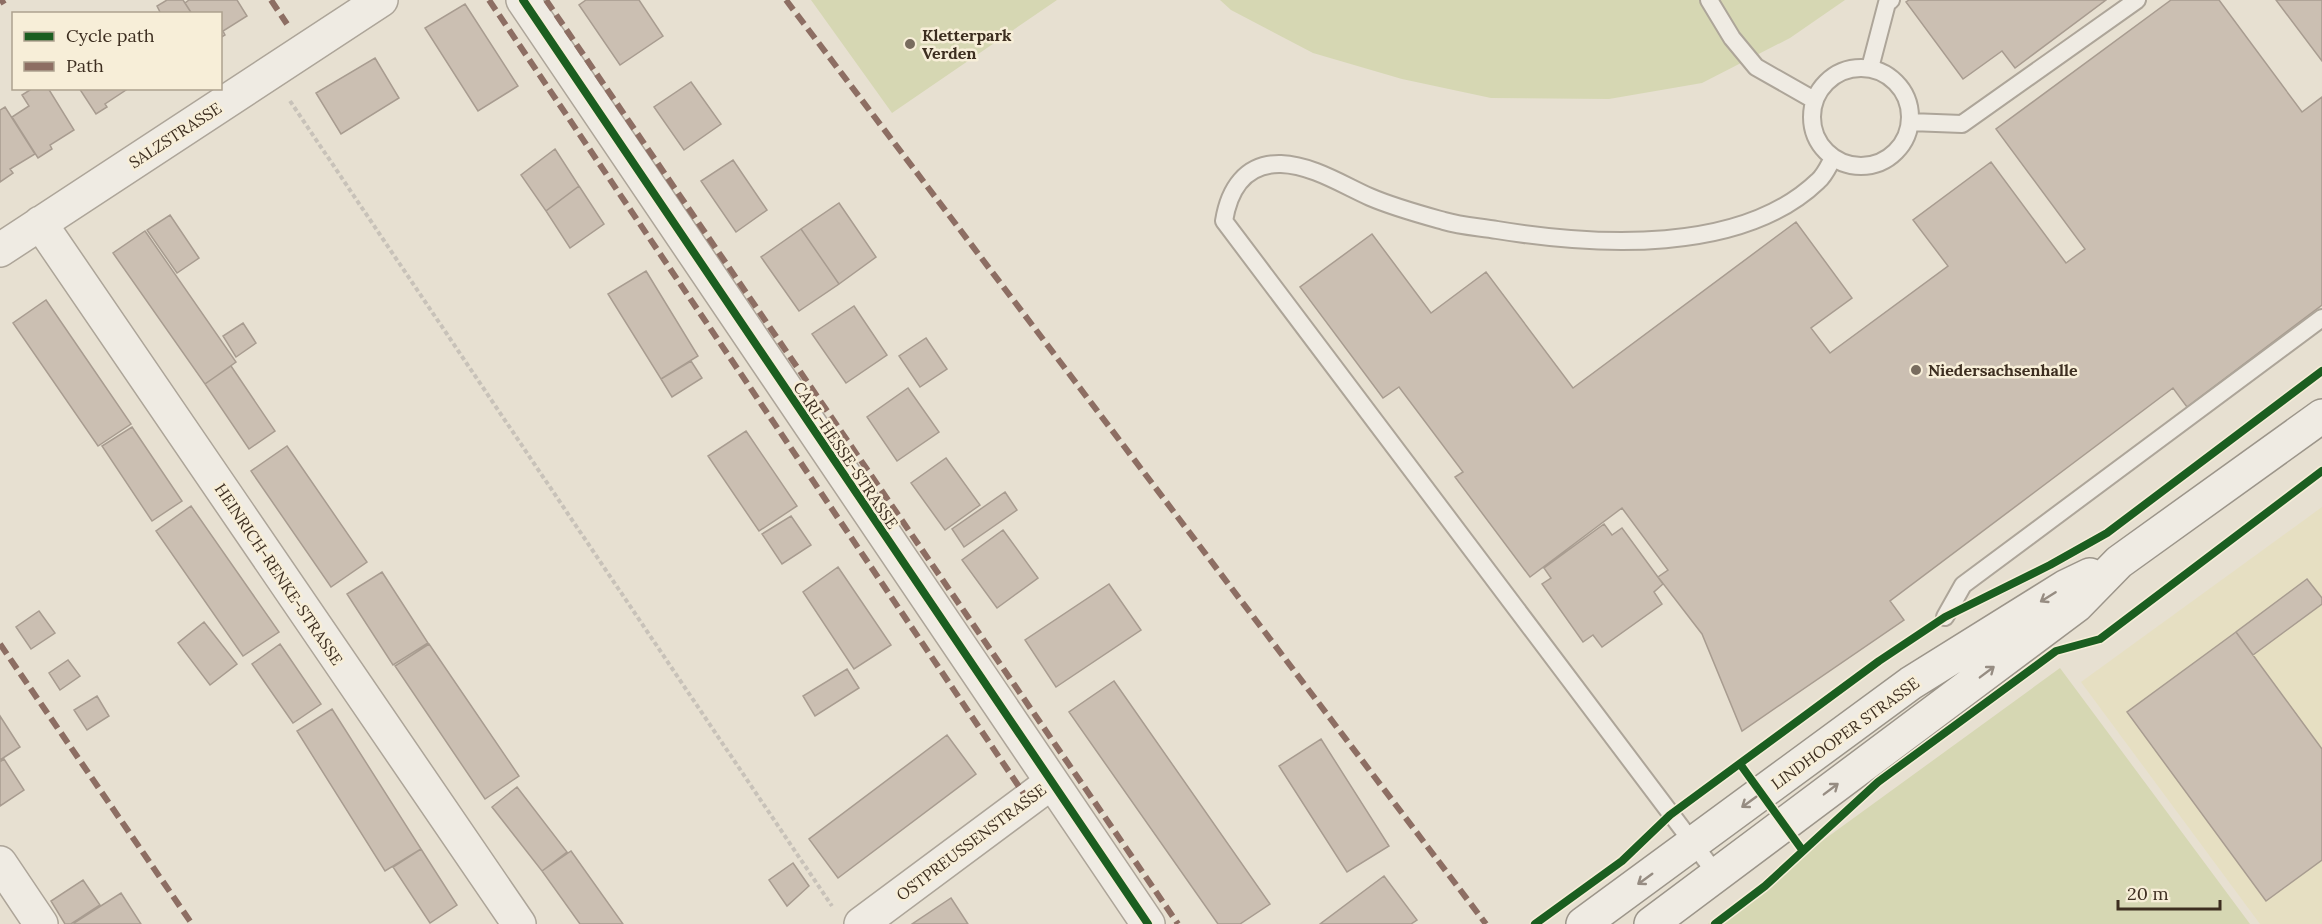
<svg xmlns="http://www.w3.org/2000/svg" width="2322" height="924" font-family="Lora,serif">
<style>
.farmland{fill:#e6dfc2}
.green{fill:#d6d7b3}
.building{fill:#cbbfb2;stroke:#a89c90;stroke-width:1.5}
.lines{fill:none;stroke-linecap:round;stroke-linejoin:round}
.lane-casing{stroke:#ada599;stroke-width:20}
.street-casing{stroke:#ada599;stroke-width:36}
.secondary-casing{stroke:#9c958a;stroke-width:36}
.path{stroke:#c8c2b9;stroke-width:4;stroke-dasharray:4.5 3;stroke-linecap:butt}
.lane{stroke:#efebe3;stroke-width:16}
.street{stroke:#efebe3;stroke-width:33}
.secondary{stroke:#efebe3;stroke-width:33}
.quiet{stroke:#8d6e63;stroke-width:6;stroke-dasharray:12 6;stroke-linecap:butt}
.cycleway-casing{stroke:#f7eed8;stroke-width:11}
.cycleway{stroke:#1b5e20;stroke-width:8}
.oneway{stroke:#968c82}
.poi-dot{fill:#786c5e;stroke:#f7eed8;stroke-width:2}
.labels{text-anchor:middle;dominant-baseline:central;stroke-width:5;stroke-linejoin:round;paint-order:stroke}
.poi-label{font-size:16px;font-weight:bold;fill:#3d2e20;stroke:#f7eed8;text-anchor:start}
.street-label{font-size:16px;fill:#3d2e20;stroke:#f7eed8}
</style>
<rect width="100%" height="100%" fill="#e7e0d1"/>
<path class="farmland" d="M2322,507v417h-62l-179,-242z"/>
<path class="green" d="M811,0h246l-165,113z
M1220,0h625l-55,38 -88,45 -93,16 -118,-1 -89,-19 -89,-26 -82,-43z
M2060,668l190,256h-542z"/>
<path class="building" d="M167,0h16l9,14h-31l-4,-8z
M189,0h48l10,16 -24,15 2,4 -5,3v-24h-28l-7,-11z
M586,0h53l24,36 -43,29 -41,-60z
M1909,0h197l-91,68 -13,-17 -39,28 -57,-77z
M2171,0h48l83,112 20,-15v208l-135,102 -14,-19 -283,213 14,19 -162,111 -40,-97 -44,-57 10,-7 -46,-62 -92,69 -75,-100 8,-5 -64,-85 -16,11 -83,-111 72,-53 59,79 55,-41 87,116 223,-166 56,76 -41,30 19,25 118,-87 -35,-46 78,-58 75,101 19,-14 -89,-120z
M2276,0h46v61z
M465,4l53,82 -40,25 -53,-83z
M375,58l24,40 -58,36 -25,-41z
M691,82l30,42 -37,26 -30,-43z
M33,88h15l26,42 -24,15 2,4 -14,9 -26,-41 17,-11 -7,-11z
M79,88h50l-24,16 2,3 -11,7z
M5,107l30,47 -25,15 3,4 -13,9v-72z
M555,149l24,37 -33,25 -25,-36z
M733,160l34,50 -31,22 -35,-51z
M579,186l25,38 -34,24 -24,-37z
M839,203l37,54 -37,27 -38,-55z
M170,215l29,43 -22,15 -30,-43z
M801,229l38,55 -40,27 -38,-54z
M145,231l91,131 -31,22 -92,-131z
M646,271l52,85 -37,23 -53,-85z
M46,300l85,124 -33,22 -85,-123z
M854,306l33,49 -41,28 -34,-49z
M243,323l13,20 -20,14 -13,-21z
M926,338l21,31 -27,18 -21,-31z
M691,361l11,17 -30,19 -11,-18z
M231,366l44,65 -26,18 -44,-65z
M908,388l31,44 -42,29 -30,-44z
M132,427l50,74 -30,20 -50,-75z
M746,431l51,75 -38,25 -51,-75z
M287,446l80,116 -36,25 -80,-116z
M946,458l34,47 -35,25 -34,-47z
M1005,492l12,18 -53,37 -12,-18z
M191,506l88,126 -36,24 -87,-125z
M791,516l20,29 -29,19 -20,-30z
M1604,524l8,11 10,-7 41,56 -9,8 8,12 -60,43 -9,-12 -10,7 -41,-58 9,-6 -7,-10z
M1003,530l35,48 -41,30 -35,-48z
M838,567l53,78 -37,24 -51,-77z
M382,572l46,71 -35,22 -46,-71z
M2307,579l15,19v6l-69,51 -17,-23z
M1109,584l32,46 -85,57 -31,-47z
M39,611l16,22 -24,16 -15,-22z
M204,622l33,42 -27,21 -32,-42z
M2236,632l86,117v111l-56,41 -139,-189z
M280,644l41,60 -28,19 -41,-59z
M429,644l90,132 -34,23 -90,-133z
M68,660l12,16 -20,14 -11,-17z
M847,669l12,19 -44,28 -12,-20z
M1114,681l156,223 -30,20h-22l-149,-212z
M97,696l12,20 -22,14 -13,-20z
M332,709l89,140 -36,22 -88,-140z
M0,716l20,31 -20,13z
M947,735l29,39 -138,104 -29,-39z
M1321,739l68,107 -42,26 -68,-106z
M4,759l20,31 -24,16v-44z
M517,787l50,65 -25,19 -50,-64z
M421,849l36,56 -27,18 -37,-56z
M571,851l52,73h-43l-38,-53z
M793,863l16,23 -22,20 -18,-26z
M1384,876l33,44 -6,4h-91z
M83,880l17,25 -29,19h-6l-14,-23z
M121,893l20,31h-67v-1z
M951,898l17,26h-56z"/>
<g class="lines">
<g class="lane-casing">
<path id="lane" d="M1709,0l23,38 24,29 58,33
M1870,68l17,-65 4,-3
M1812 117a49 49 0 1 1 98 0a49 49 0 1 1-98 0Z
M1910,122l52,2 175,-124
M1945,617l18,-32 359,-267
M1717,875l-493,-654c5,-31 21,-58 57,-57 31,1 62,21 89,33 23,10 49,17 74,24 17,5 35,6 53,9 98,16 244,25 321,-49 7,-6 11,-16 15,-23"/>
</g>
<g class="street-casing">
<path id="street" d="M523,0l625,924
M40,223l479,701
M0,250l381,-250
M0,863l41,61
M861,924l191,-142"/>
</g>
<g class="secondary-casing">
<path id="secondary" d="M1583,924l328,-241 154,-96 25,-12
M1651,924l426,-319 42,-43 203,-146"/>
</g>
<path class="path" d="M290,101l542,805"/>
<use href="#lane" class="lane"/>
<use href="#street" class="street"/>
<use href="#secondary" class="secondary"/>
<path class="quiet" d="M271,0l16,24
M489,0l539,800
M546,0l632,924
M786,0l700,924
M0,3l5,-3
M0,644l192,280"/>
<g class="cycleway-casing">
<path id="cycleway" d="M523,0l625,924
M1740,764l63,87
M1535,924l87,-63 48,-46 209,-154 66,-44 105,-52 57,-32 215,-162
M1715,924l50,-38 113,-104 178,-131 44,-12 222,-168"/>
</g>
<use href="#cycleway" class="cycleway"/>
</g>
<defs><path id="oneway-shaft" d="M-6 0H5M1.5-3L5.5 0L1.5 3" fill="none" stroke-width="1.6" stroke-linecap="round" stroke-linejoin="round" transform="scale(1.5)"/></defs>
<g class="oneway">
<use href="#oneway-shaft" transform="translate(2048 597) rotate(148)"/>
<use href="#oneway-shaft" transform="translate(1987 672) rotate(-37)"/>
<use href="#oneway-shaft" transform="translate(1831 789) rotate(-37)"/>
<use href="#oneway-shaft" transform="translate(1749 802) rotate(144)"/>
<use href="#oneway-shaft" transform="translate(1645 879) rotate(144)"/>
</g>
<g class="poi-dot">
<circle cx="910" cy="44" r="6"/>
<circle cx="1916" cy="370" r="6"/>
</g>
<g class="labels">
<g class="poi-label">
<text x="922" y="35">Kletterpark<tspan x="922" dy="18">Verden</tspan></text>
<text x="1928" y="370">Niedersachsenhalle</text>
</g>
<g class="street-label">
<text transform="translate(175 135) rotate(-33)">SALZSTRASSE</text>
<text transform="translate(846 455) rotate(56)">CARL-HESSE-STRASSE</text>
<text transform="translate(279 574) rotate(56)">HEINRICH-RENKE-STRASSE</text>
<text transform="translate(1845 733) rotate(-36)">LINDHOOPER STRASSE</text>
<text transform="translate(971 842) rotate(-37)">OSTPREUSSENSTRASSE</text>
</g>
</g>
<rect x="12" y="12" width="210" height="78" fill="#f7eed8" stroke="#ada18e" stroke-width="1.5"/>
<rect x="24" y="32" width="30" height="9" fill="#1b5e20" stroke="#ada18e" stroke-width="1.5"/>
<text x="66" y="42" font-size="18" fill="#3d2e20">Cycle path</text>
<rect x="24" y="62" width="30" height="9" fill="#8d6e63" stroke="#ada18e" stroke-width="1.5"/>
<text x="66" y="72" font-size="18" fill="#3d2e20">Path</text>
<path d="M2118 900v9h102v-9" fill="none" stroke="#3d2e20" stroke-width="3"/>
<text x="2127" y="900" font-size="18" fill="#3d2e20" stroke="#f7eed8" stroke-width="4.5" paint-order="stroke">20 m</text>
</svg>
